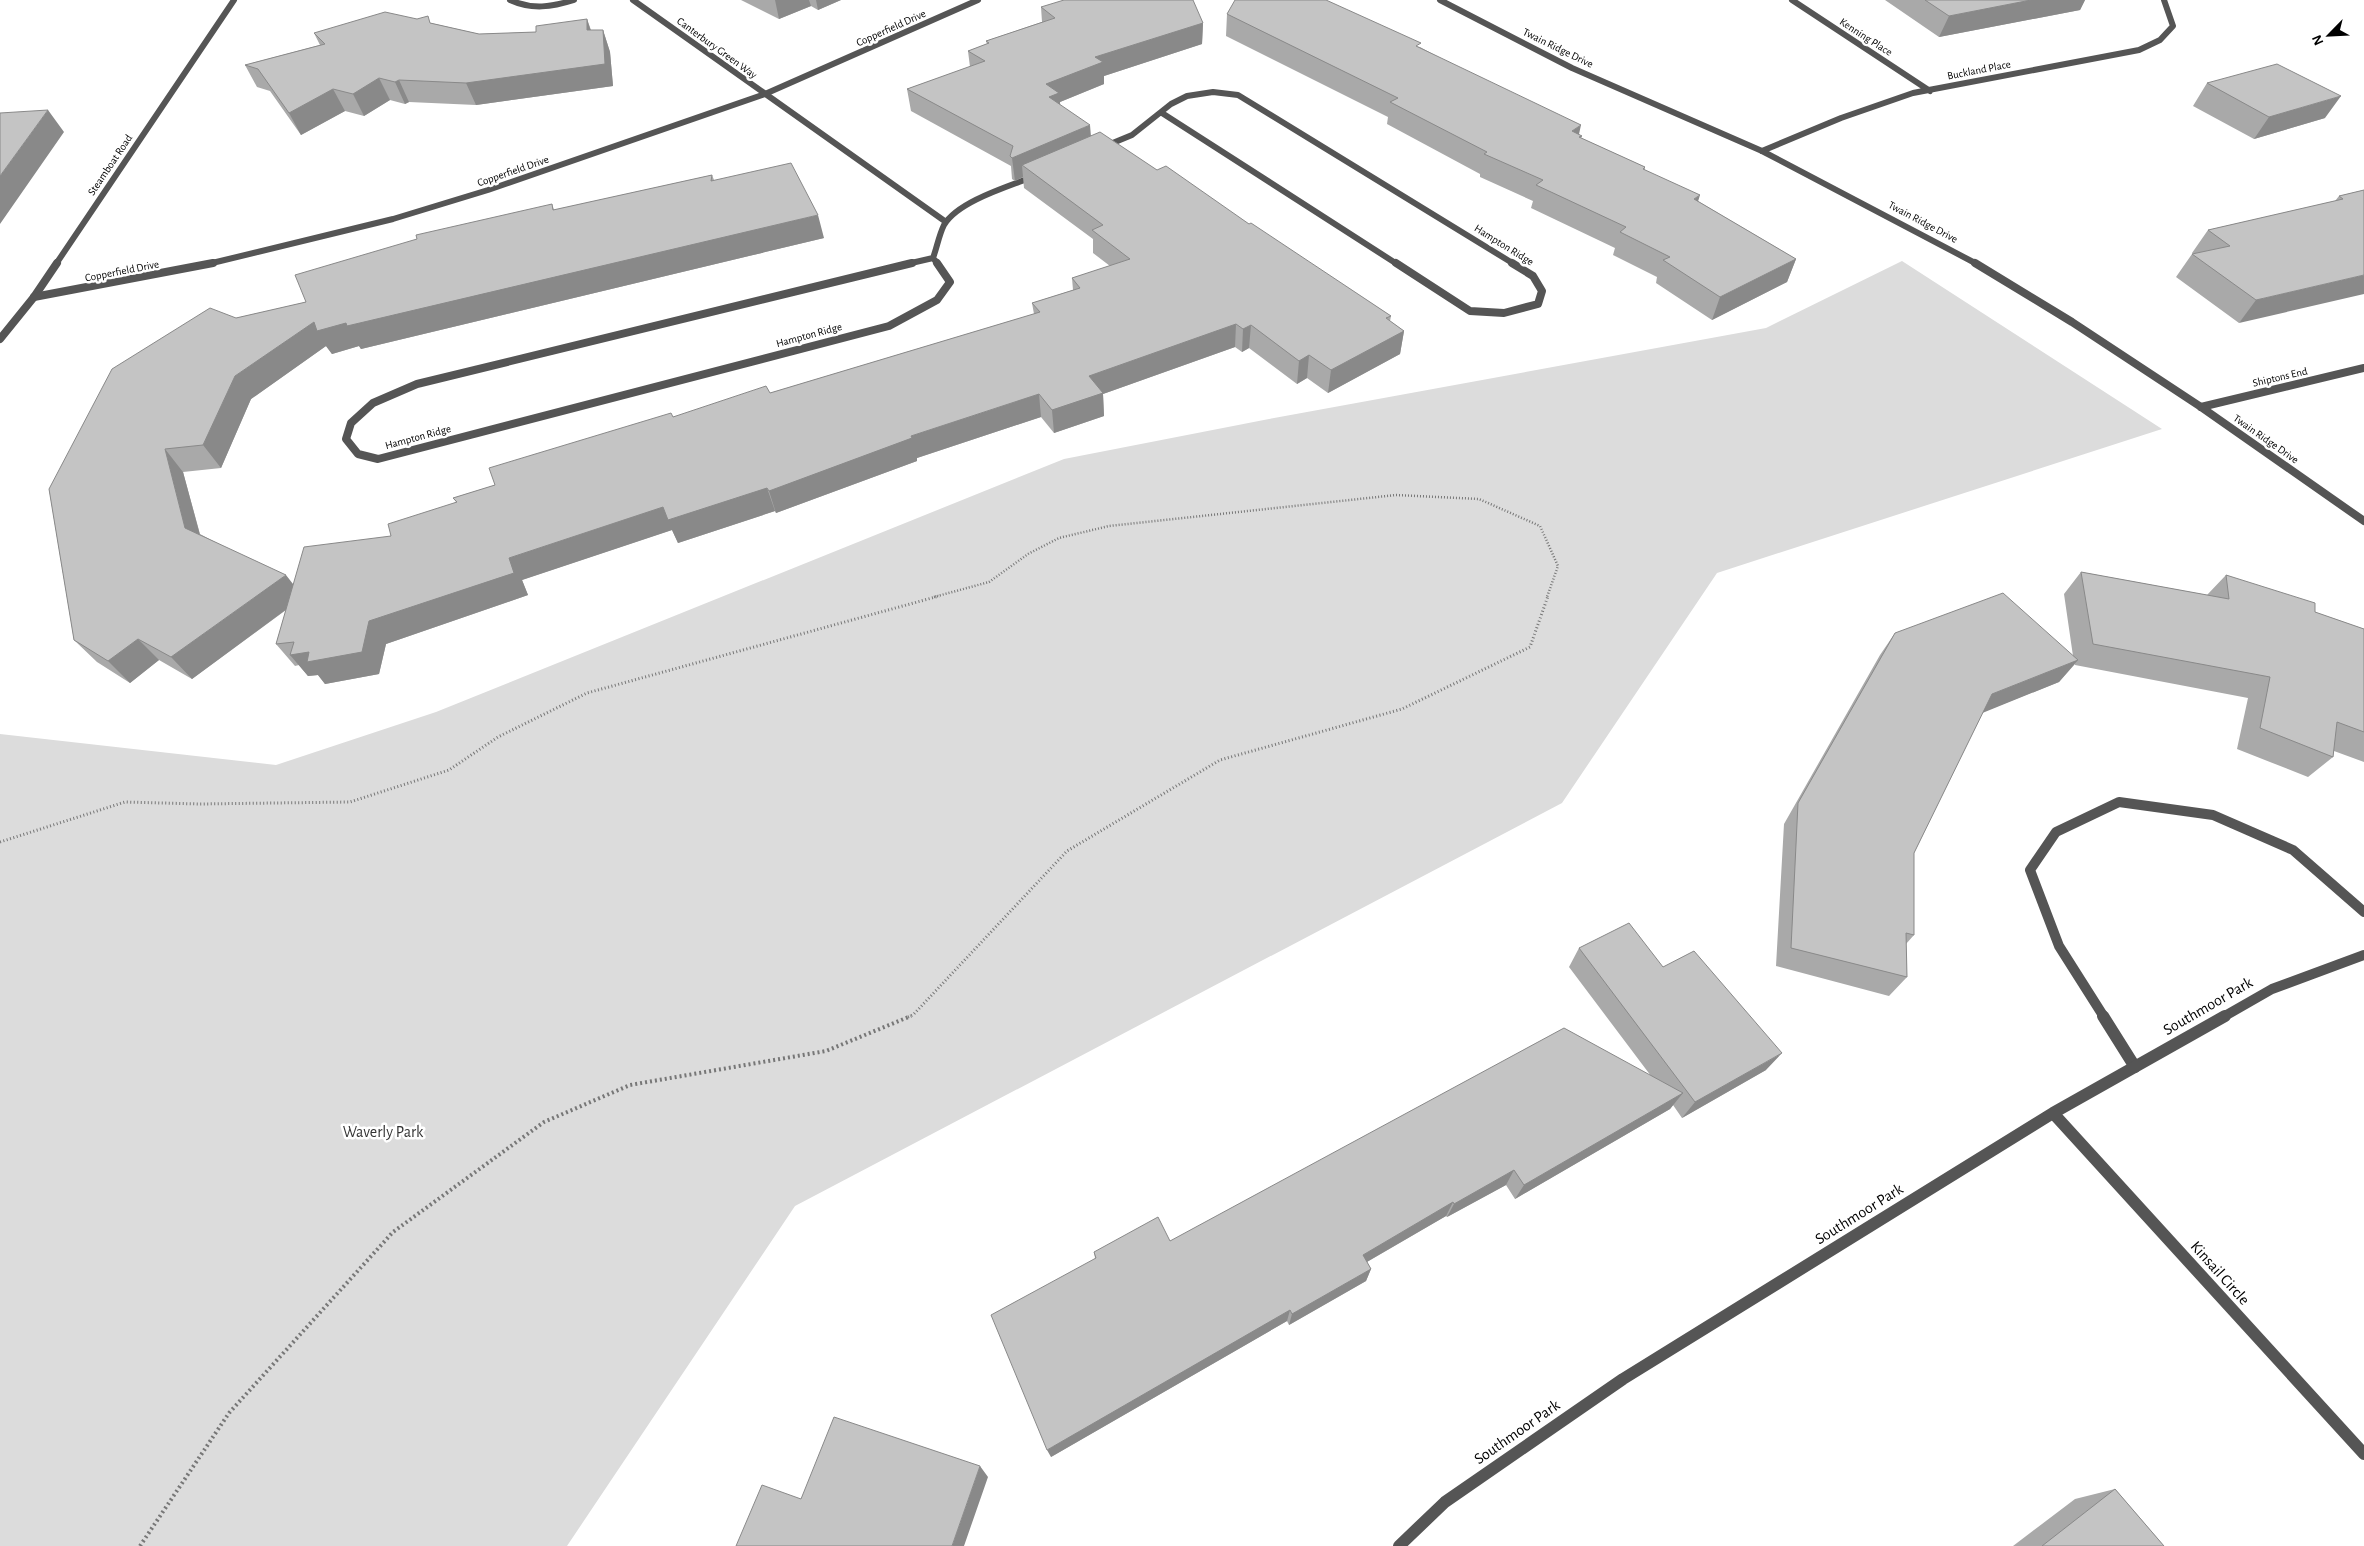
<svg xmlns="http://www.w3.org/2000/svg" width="2364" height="1546" font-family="'Alegreya Sans',sans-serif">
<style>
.green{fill:#dcdcdc}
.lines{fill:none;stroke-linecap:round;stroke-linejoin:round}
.path-far2{stroke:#777;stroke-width:2.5;stroke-dasharray:1 2;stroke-linecap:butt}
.path-far1{stroke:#777;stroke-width:3;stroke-dasharray:1 2.5;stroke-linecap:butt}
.path{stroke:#777;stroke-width:4;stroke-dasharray:2 3;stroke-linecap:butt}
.service-far1{stroke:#555;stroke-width:10}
.service{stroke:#555;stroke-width:12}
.minor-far3{stroke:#555;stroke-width:6}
.minor-far2{stroke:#555;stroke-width:8}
.minor-far1{stroke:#555;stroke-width:10}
.minor{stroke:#555;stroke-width:12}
.tertiary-far1{stroke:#555;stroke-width:6}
.tertiary{stroke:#555;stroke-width:8}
.wall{fill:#a9a9a9}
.shaded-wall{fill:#898989}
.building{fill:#c4c4c4;stroke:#898989}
.labels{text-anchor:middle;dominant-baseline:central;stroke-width:5;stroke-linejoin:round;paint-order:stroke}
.far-street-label{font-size:11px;fill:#000;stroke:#fff}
.near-street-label{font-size:16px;fill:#000;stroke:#fff}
.near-park-label{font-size:16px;fill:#333;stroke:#fff}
</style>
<rect width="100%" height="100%" fill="#fff"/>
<path class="green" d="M1902,261l260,168 -445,144 -155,230 -767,403 -228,340h-567v-812l276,31 160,-53 628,-253 205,-40 497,-91z"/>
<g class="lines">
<path class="path-far2" d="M934,597l55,-15 39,-28 31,-16 50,-12 287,-31 83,4 61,27 18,40 -11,31"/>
<path class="path-far1" d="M0,842l125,-40 74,2 151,-2 99,-32 49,-33 89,-44 352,-97
M908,1017l5,-2 154,-164 153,-91 182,-51 128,-62 18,-51"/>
<path class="path" d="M140,1546l89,-133 164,-181 151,-110 86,-37 196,-34 85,-35"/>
<path class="service-far1" d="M2104,1017l-45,-71 -29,-76 26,-38 63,-30 94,13 80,35 71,62"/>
<path class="service" d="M2103,1016l32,51"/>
<path class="minor-far3" d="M510,0c22,10 42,7 64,0
M633,0l313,222
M1792,0l138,91
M1162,113l235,151
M1103,147l29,-12 39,-31 16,-8 26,-4 25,3 276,169
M1762,151l79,-33 72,-25 226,-43 21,-10 13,-14 -9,-26
M933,258c4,-11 6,-23 11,-33 14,-24 66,-39 91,-49
M56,264l178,-264
M907,264l26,-6 5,6"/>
<path class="minor-far2" d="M912,263l-495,121 -44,19 -22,20 -5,16 12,15 20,5 511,-133 48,-26 13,-18 -13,-19
M1396,263l74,48 34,2 34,-9 4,-13 -9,-15 -21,-13
M0,339l34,-42 23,-34
M2201,407l163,-39"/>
<path class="minor-far1" d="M2223,1017l49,-28 92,-34"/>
<path class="minor" d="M2053,1113l311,341
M1399,1546l46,-44 178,-123 430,-266 172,-97"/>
<path class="tertiary-far1" d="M1440,0l132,68 190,83 215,113
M208,264l185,-45 95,-29 277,-96 213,-94"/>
<path class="tertiary" d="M1975,263l97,59 129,85 163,114
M34,297l179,-34"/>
</g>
<path class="wall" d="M741,0h100l-23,10 -7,-4 -32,13z
M1885,0h200l-5,10 -141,27z
M1041,7l162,16 -1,21 -98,32v8l-44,18v3l31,31 66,34 92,54 142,92 -1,5 14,10 -4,23 -72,39 -21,-15 -10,6 -48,-36 -7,4 -7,-5 -132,47 1,22 -50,17 -13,-16 -124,41v3l-141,52 -1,-2 -97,32 -6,-13 -150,50 6,15 -142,49 -7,30 -54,10 -7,-9 -10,1 -9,-11 -4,1 -19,-22 10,-34 -94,69 -33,-19 -29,23 -33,-21 -23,-22 -25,-151 187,-171 70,-16 246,-98 2,6 158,-35 2,5 110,58 -463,111 -2,-3 -27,8 -6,-8 -75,53 -30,69 -38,4 17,62 93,50 98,-48 65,-34 -3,-4 42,-13 178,-68 97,-24 264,-79 -2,-11 41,-13 -1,-12 38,-12 -17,-13v-14l-69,-51 -1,-11 -8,4 -3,-2 -1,-13 -100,-55 -4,-22 63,-22 -2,-16 19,-7 -1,-3 56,-19z
M1227,14l193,33 162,89 -1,2 64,29v3l151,89 -9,23 -75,38 -56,-37 1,-6 -44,-22 2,-7 -84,-40 2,-7 -53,-24v-3l-93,-50 1,-7 -162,-81z
M587,19l4,11h12l7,22 3,34 -137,19 -67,-3 -4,2 -15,-4 -26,16 -19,-5 -44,24 -31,-44 -13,-4 -12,-22 75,-20 -6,-12 117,-10 48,11 57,-2z
M2207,83l118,35 -71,21 -61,-33z
M2364,190l-125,133 -63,-46 16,-23h2l-2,-1 16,-23 127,-29 4,-5z
M2081,572l126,23 19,-20 89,37 49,17v133l-30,-11 -1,6 -25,20 -71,-28 11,-51 -173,-33v-1l-16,18 -76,30 -69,141v82l-8,9 1,33 -18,19 -113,-30 8,-142 96,-169 15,-22 178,23 -9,-62z
M1579,948l84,19 103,103 -84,48 -9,-13 -3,4 -155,90 -9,-14 -59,32 -1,-1 -79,46 4,7 -5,12 -77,44 -2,-4 -236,136 44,-199 -1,-6 76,-11 481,-165 -82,-109z
M2115,1489l49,57h-151l62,-47z"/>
<path class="shaded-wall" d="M775,0h34l2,6 -32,13z
M816,0h25l-23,10z
M2031,0h54l-5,10 -141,27 10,-21z
M587,19l7,22 -7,-11z
M1203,23l-1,21 -98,32v8l-44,18 1,13 -11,4 -4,-35 49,-27z
M603,30l7,22 3,34 -137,19 -10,-22z
M379,78l11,22 -26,16 -11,-22z
M399,80l10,22 -4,2 -10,-22z
M333,89l12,22 -44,24 -12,-22z
M2341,96l-16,22 -71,21 15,-22z
M48,110l16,22 -64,92v-48z
M1090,125l2,23 -70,17 1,12 -8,4 -3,-23z
M1581,125l-5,23 -4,-17z
M1700,195l-7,23 1,-19z
M818,215l6,23 -463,111 -2,-3 -27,8 -6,-8 -75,53 -30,69 -18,-23 32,-69 79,-54 32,1z
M1796,259l-9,23 -75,38 8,-23z
M2364,275v19l-125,29 17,-23z
M1236,324l-1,23 -132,47 1,22 -50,17 -2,-23 37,-34z
M1251,325l-2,23 -7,4 1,-23z
M1404,331l-4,23 -72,39 3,-23z
M1309,355l-2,23 -10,6 2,-23z
M1039,394l2,23 -124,41v3l-141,52 -7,-22 142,-55z
M165,449l18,23 21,78 -19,-22z
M767,488l8,23 -97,32 -6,-13 -150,50 6,15 -142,49 -7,30 -54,10 -7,-9 -10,1 -18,-21 219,-97 154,-51z
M286,575l17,22 -111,82 -21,-22z
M138,639l21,21 -29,23 -22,-22z
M2078,660l-19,22 -84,34 17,-22z
M1782,1053l-16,17 -84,48 13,-16z
M1683,1093l-13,16 -155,90 9,-14z
M1514,1170l-8,15 -59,32 7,-13z
M1453,1202l-7,14 -88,51 5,-12z
M1371,1269l-5,12 -77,44 3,-11z
M1290,1310l-3,11 -236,136 -4,-7z
M980,1466l8,11 -24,69h-12z"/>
<path class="building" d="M1064,0h129l10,23 -108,34 8,5 -57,22 13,9 -10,4 41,28 -78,33 -2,-2 3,-10 -106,-57 78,-28 -17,-10 21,-8 -3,-2 69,-23 -14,-11z
M1235,0h91l95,43 -5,3 165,79 -9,6 10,5 -3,1 66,30 -2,2 57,26 -6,4 102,60 -76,38 -57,-37 7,-3 -50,-25 6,-5 -90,-42 7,-5 -59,-26 3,-2 -97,-50 8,-4 -171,-84z
M1925,0h106l-82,16z
M385,12l32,7 11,-3 2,7 49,11 57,-2v-6l51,-7v11h16l2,34 -139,19 -67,-3 -4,2 -16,-4 -26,16 -20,-5 -44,24 -31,-44 -13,-4 80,-21 -11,-11z
M2277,64l64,32 -72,21 -62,-34z
M48,110l-48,66v-63z
M1100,132l57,38 9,-4 83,58 2,-1 140,93 -5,2 18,13 -73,39 -22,-15 -10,6 -48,-36 -8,4 -7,-5 -147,52 14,17 -51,17 -13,-16 -128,42 1,2 -143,53 -2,-3 -99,32 -5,-13 -154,51 5,15 -145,48 -7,31 -55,10 2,-10 -19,3 4,-13 -18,2 28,-97 87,-11 -3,-12 69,-22 -4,-4 42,-13 -6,-17 182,-55 2,4 93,-31 4,7 270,-81 -8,-9 48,-15 -8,-10 58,-19 -38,-29 11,-5 -81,-60z
M791,163l27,52 -471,111 -1,-3 -29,8 -3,-9 -79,54 -32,69 -38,4 20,79 101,47 -115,82 -33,-18 -30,22 -34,-21 -25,-151 63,-120 98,-61 26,10 70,-16 -11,-27 122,-36 -1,-4 136,-31 1,6 159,-35 -1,6z
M2364,190v85l-108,25 -64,-46 38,-8 -22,-16 135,-31 -4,-3z
M2081,572l148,27 -3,-24 89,28v9l49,17v103l-27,-10 -4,35 -73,-29 10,-51 -177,-33z
M2003,593l75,67 -86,34 -78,159v82l-8,-2 1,44 -116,-29 7,-145 97,-170z
M1629,923l34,44 31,-16 88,102 -87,49 -116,-154z
M1564,1028l119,65 -159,92 -10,-15 -60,34 -1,-2 -90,53 8,14 -79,45 -2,-4 -243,140 -56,-135 105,-57 -2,-6 64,-35 12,24z
M834,1417l146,49 -28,80h-216l26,-61 39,14z
M2115,1489l49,57h-122z"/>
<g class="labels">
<g class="far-street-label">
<text transform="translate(891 28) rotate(-24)">Copperfield Drive</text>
<text transform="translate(1866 37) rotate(33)">Kenning Place</text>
<text transform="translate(717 48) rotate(36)">Canterbury Green Way</text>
<text transform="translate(1558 48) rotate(26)">Twain Ridge Drive</text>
<text transform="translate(1979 70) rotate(-11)">Buckland Place</text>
<text transform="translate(110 165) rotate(-56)">Steamboat Road</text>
<text transform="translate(513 171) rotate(-19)">Copperfield Drive</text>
<text transform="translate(1923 222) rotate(28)">Twain Ridge Drive</text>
<text transform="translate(1504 245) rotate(32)">Hampton Ridge</text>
<text transform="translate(122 271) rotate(-11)">Copperfield Drive</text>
<text transform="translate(809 335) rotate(-15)">Hampton Ridge</text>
<text transform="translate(2280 377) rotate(-13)">Shiptons End</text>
<text transform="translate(418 437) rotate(-15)">Hampton Ridge</text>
<text transform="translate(2266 439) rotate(35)">Twain Ridge Drive</text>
</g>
<g class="near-street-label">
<text transform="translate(2208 1006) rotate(-30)">Southmoor Park</text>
<text transform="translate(1859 1214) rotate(-32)">Southmoor Park</text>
<text transform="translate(2220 1273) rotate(48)">Kinsail Circle</text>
<text transform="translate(1517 1432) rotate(-35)">Southmoor Park</text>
</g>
<g class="near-park-label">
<text x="383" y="1132">Waverly Park</text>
</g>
</g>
<g transform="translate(2329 35) rotate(246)" stroke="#ffffff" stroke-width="4" paint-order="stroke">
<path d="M0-4L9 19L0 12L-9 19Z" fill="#000000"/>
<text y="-8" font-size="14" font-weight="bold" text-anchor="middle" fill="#000000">N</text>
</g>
</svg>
